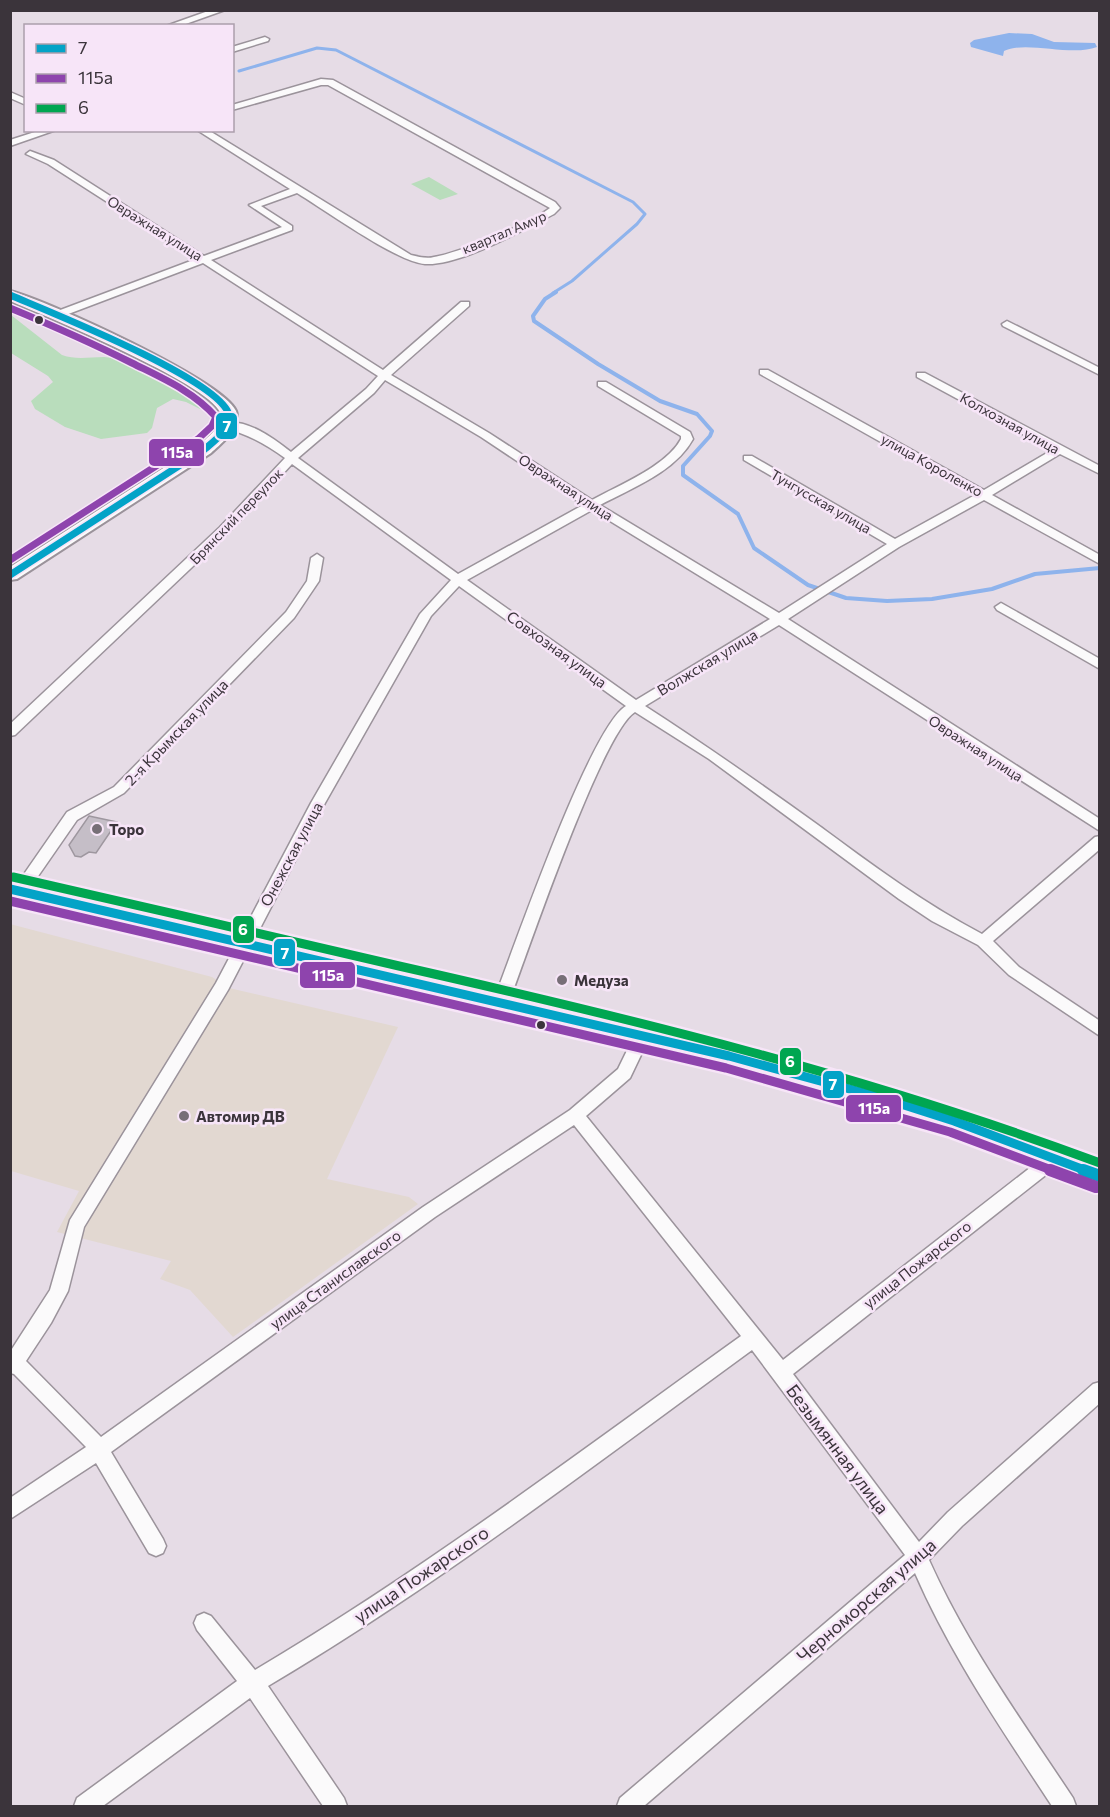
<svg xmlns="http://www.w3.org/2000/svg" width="1110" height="1817" font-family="Commissioner,sans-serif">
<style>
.commercial{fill:#e2d8d1}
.green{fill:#b9ddbc}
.water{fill:#8eb3ec}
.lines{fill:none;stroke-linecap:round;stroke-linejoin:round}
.stream-far1{stroke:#8eb3ec;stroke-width:3}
.stream{stroke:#8eb3ec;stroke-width:4}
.building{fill:#c5bec7;stroke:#9e979f;stroke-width:1.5}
.street-casing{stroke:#9b939b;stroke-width:3}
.secondary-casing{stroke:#9b939b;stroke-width:4}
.highway-casing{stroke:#c0bbc0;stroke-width:4}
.street{fill:#fbfafb;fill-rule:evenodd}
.secondary{fill:#fbfafb;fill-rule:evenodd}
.highway{fill:#f1eae8;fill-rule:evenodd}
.bus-1-far2-casing{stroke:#f7e5f8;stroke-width:10}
.bus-1-far1-casing{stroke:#f7e5f8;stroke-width:14}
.bus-1-casing{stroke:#f7e5f8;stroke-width:16}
.bus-2-far2-casing{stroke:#f7e5f8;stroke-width:10}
.bus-2-far1-casing{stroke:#f7e5f8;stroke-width:14}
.bus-2-casing{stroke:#f7e5f8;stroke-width:16}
.bus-3-casing{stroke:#f7e5f8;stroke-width:14}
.bus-1-far2{stroke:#03a3c7;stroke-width:7}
.bus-1-far1{stroke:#03a3c7;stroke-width:9}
.bus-1{stroke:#03a3c7;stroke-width:12}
.bus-2-far2{stroke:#8e44ad;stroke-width:7}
.bus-2-far1{stroke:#8e44ad;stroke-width:9}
.bus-2{stroke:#8e44ad;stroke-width:12}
.bus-3{stroke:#00a651;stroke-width:9}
.bus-dot{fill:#3b343b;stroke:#f7e5f8;stroke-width:2}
.poi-dot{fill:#776f77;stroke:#f7e5f8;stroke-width:2}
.labels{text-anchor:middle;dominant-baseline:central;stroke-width:5;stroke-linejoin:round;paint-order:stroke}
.far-street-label{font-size:14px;fill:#3b343b;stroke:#f7e5f8}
.street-label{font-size:15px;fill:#3b343b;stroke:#f7e5f8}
.poi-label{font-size:15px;font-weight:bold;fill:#3b343b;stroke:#f7e5f8;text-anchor:start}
.near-street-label{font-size:18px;fill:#3b343b;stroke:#f7e5f8}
.line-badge{stroke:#f7e5f8;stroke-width:2}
.badge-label{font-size:16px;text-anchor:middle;font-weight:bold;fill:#fff}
</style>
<rect width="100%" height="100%" fill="#e6dce6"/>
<path class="commercial" d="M10,924l202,53 17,11 169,39 -71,152 82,18 9,7 -185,133 -43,-47 -30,-11 11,-18 -114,-29 22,-41 -68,-20z"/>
<path class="green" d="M429,177l29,17 -18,6 -29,-16z
M11,315l51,40c14,5 27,2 42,2 37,3 74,25 101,49l-5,3 -14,-7 -13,-3 -16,9 -5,20 -5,5 -46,6 -36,-12 -30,-18 -4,-8 22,-19 -5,-6 -37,-23z"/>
<path class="water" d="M1009,33l23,1 22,8 41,1 2,4c-26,10 -71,-7 -93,4l-1,5 -32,-9 -1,-4 4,-3z"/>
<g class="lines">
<path class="stream-far1" d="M239,71l78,-23 19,2 297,152 12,12 -8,10 -65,57 -19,12"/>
<path class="stream" d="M556,292l-11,7 -12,17 1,5 64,43 62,37 37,13 15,17 -2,5 -27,30v9l55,39 16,34 54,37 38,13 41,3 45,-2 60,-10 43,-15 65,-6"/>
</g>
<path class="building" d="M89,816l28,6 -21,31 -7,-1 -8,5 -6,-1 -6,-11z"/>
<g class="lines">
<g class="street-casing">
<path id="street" d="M211,10h14l-45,16h-14z
M265,37l4,2 -1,2 -36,11v-5z
M321,79l12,1 222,122 5,6 -6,6c-31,16 -94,52 -129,50 -28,-2 -100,-54 -128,-71l-36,13 31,20v4l-81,30 172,110 78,-68h8v4l-78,69 98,58 103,67c27,-15 75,-34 89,-61v-3l-83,-50v-4h8l84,50 3,7c-18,33 -61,49 -93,66l179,108 108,-69 -143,-84v-4h8l143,83 80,-44 -215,-121v-4h8l216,120 68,-40 -135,-73v-4h8l175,93v8l-40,-20 -68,41 108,60v9l-116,-64 -85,47 -111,72 312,200v12l-321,-206 -134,81c59,38 116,78 173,119 53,39 105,78 164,109l113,-97 5,-1v13l-107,92 26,26 81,54v15l-91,-61 -31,-30 -46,-24 -33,-22 -190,-140 -74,-47c-33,20 -108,242 -126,290l-2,4h-12l-2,-4c20,-51 97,-275 133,-296l-167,-120 -28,30 -106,187 -97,187 -144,237 -16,64 -17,32 -25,38 75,76 322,-230 147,-97 48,-41 19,-39 6,-2 6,2 2,4 -21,44 -44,38 197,244 266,-207 6,-2 6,2 2,5 -2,5 -268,211 126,168 29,-30 145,-128 7,-2v21l-138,123 -33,34c38,85 93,161 144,238l3,8h-24c-49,-75 -101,-150 -137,-233l-271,233h-27l3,-8 285,-243 -153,-205c-158,115 -315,236 -484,336l76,112 3,8h-24l-73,-108 -147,108h-29l3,-8 160,-117 -40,-51 -3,-7 3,-7 7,-3 7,3 44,54c169,-100 327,-220 486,-334l-167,-211 -139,92 -324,235 52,87 3,7 -3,7 -7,3 -7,-3 -53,-90 -86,56v-21l76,-51 -72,-73 -4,-1v-21l40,-62 20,-70 146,-237 95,-180 109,-189 31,-34 -159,-116 -64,69 -213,202 -5,1v-12l210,-197 65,-69c-21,-15 -38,-24 -63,-31v-4c25,-5 51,15 69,29l75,-63 12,-13 -175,-113 -140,53h-8v-4l141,-53 -148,-95 -22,-10 4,-3 24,9 150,96 78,-29 -33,-22 41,-16 -93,-59h11l203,125c8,2 16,4 23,2 25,-4 97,-34 116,-49l-222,-123h-7l-89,25v-5zM385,380l96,57 102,68 -125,69 -160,-116 76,-65zM592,510l178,109 -134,81 -169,-120z
M10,92l16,7v6l-16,-7z
M41,130h15l-46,16v-6z
M1007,321l93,47v7l-97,-49 -1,-2z
M317,554l6,4 -4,23 -25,37 -170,175 -47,27 -52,75h-10l-2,-4 2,-4 52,-75 47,-25 172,-175 21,-31 4,-23z
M1001,603l99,56v10l-103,-59 -2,-3z"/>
</g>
<g class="secondary-casing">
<path id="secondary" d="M10,291c37,9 213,90 226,120 6,16 -15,33 -25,42l-194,126 -7,1v-13l189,-122c8,-7 26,-20 21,-33 -13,-29 -174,-96 -210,-111z"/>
</g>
<g class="highway-casing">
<path id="highway" d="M10,879c146,32 291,66 437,99 221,50 441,101 653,184v27l-153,-57 -68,-22 -150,-42 -719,-169z"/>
</g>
<use href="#street" class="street"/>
<use href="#secondary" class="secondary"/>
<use href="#highway" class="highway"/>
<g class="bus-1-far2-casing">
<path id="bus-1-far2" d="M10,295c42,18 201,81 218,117 7,14 -14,29 -23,37l-195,126"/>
</g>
<g class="bus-1-far1-casing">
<path id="bus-1-far1" d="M10,889l719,167 150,41 75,24 133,50"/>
</g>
<g class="bus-1-casing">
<path id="bus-1" d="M1083,1170l17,6"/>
</g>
<g class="bus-2-far2-casing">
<path id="bus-2-far2" d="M10,308c41,17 82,35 122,55 30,15 61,28 84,54l-4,9 -14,13 -188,121"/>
</g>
<g class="bus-2-far1-casing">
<path id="bus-2-far1" d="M10,901l716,167 224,64 104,39"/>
</g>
<g class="bus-2-casing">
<path id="bus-2" d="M1050,1170l46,17"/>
</g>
<g class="bus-3-casing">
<path id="bus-3" d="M13,877c129,29 257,59 386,89 239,54 471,111 701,197"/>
</g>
<use href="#bus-1-far2" class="bus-1-far2"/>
<use href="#bus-1-far1" class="bus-1-far1"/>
<use href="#bus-1" class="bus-1"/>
<use href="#bus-2-far2" class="bus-2-far2"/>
<use href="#bus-2-far1" class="bus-2-far1"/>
<use href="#bus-2" class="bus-2"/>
<use href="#bus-3" class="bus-3"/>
</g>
<g class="bus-dot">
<circle cx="39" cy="320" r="5"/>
<circle cx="541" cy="1025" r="5"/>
</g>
<g class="poi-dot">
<circle cx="97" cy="829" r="6"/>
<circle cx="562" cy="980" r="6"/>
<circle cx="184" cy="1116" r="6"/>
</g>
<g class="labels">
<g class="far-street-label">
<text transform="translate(155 228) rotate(32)">Овражная улица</text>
<text transform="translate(504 232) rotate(-23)">квартал Амур</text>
<text transform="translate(1010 423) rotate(29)">Колхозная улица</text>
<text transform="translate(932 465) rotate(29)">улица Короленко</text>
<text transform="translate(566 487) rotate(33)">Овражная улица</text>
<text transform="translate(821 501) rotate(30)">Тунгусская улица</text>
<text transform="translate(236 516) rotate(-46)">Брянский переулок</text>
<text transform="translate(976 748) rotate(33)">Овражная улица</text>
</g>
<g class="street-label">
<text transform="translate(557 649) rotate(36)">Совхозная улица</text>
<text transform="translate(707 662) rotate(-31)">Волжская улица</text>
<text transform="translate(176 732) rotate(-46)">2-я Крымская улица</text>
<text transform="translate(291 854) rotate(-62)">Онежская улица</text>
<text transform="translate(917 1264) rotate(-38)">улица Пожарского</text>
<text transform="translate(335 1279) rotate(-36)">улица Станиславского</text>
</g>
<g class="poi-label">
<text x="109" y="829">Торо</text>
<text x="574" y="980">Медуза</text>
<text x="196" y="1116">Автомир ДВ</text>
</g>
<g class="near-street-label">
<text transform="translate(838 1449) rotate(53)">Безымянная улица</text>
<text transform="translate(421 1574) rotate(-34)">улица Пожарского</text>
<text transform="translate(866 1600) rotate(-41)">Черноморская улица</text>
</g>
</g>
<g class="line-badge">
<rect x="215" y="412" width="23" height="28" rx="6" fill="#03a3c7"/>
<rect x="148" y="438" width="57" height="29" rx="6" fill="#8e44ad"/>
<rect x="232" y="915" width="23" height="29" rx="6" fill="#00a651"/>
<rect x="273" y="938" width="23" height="29" rx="6" fill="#03a3c7"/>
<rect x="299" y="961" width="57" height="28" rx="6" fill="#8e44ad"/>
<rect x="779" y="1047" width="23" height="29" rx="6" fill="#00a651"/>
<rect x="822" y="1070" width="23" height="29" rx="6" fill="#03a3c7"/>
<rect x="845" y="1094" width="57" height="29" rx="6" fill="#8e44ad"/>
</g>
<g class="badge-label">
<text x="227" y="432">7</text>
<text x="177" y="458">115а</text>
<text x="243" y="935">6</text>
<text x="285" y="959">7</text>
<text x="328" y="981">115а</text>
<text x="790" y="1067">6</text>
<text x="833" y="1090">7</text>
<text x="874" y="1114">115а</text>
</g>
<rect width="1110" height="1817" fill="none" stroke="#3b343b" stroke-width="24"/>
<rect x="24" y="24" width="210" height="108" fill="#f7e5f8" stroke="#ac9eac" stroke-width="1.5"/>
<rect x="36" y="44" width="30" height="9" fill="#03a3c7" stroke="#ac9eac" stroke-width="1.5"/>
<text x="78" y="54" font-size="18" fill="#3b343b">7</text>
<rect x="36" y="74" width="30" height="9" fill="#8e44ad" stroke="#ac9eac" stroke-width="1.5"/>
<text x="78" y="84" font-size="18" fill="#3b343b">115а</text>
<rect x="36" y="104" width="30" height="9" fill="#00a651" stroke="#ac9eac" stroke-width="1.5"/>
<text x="78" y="114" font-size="18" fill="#3b343b">6</text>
</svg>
